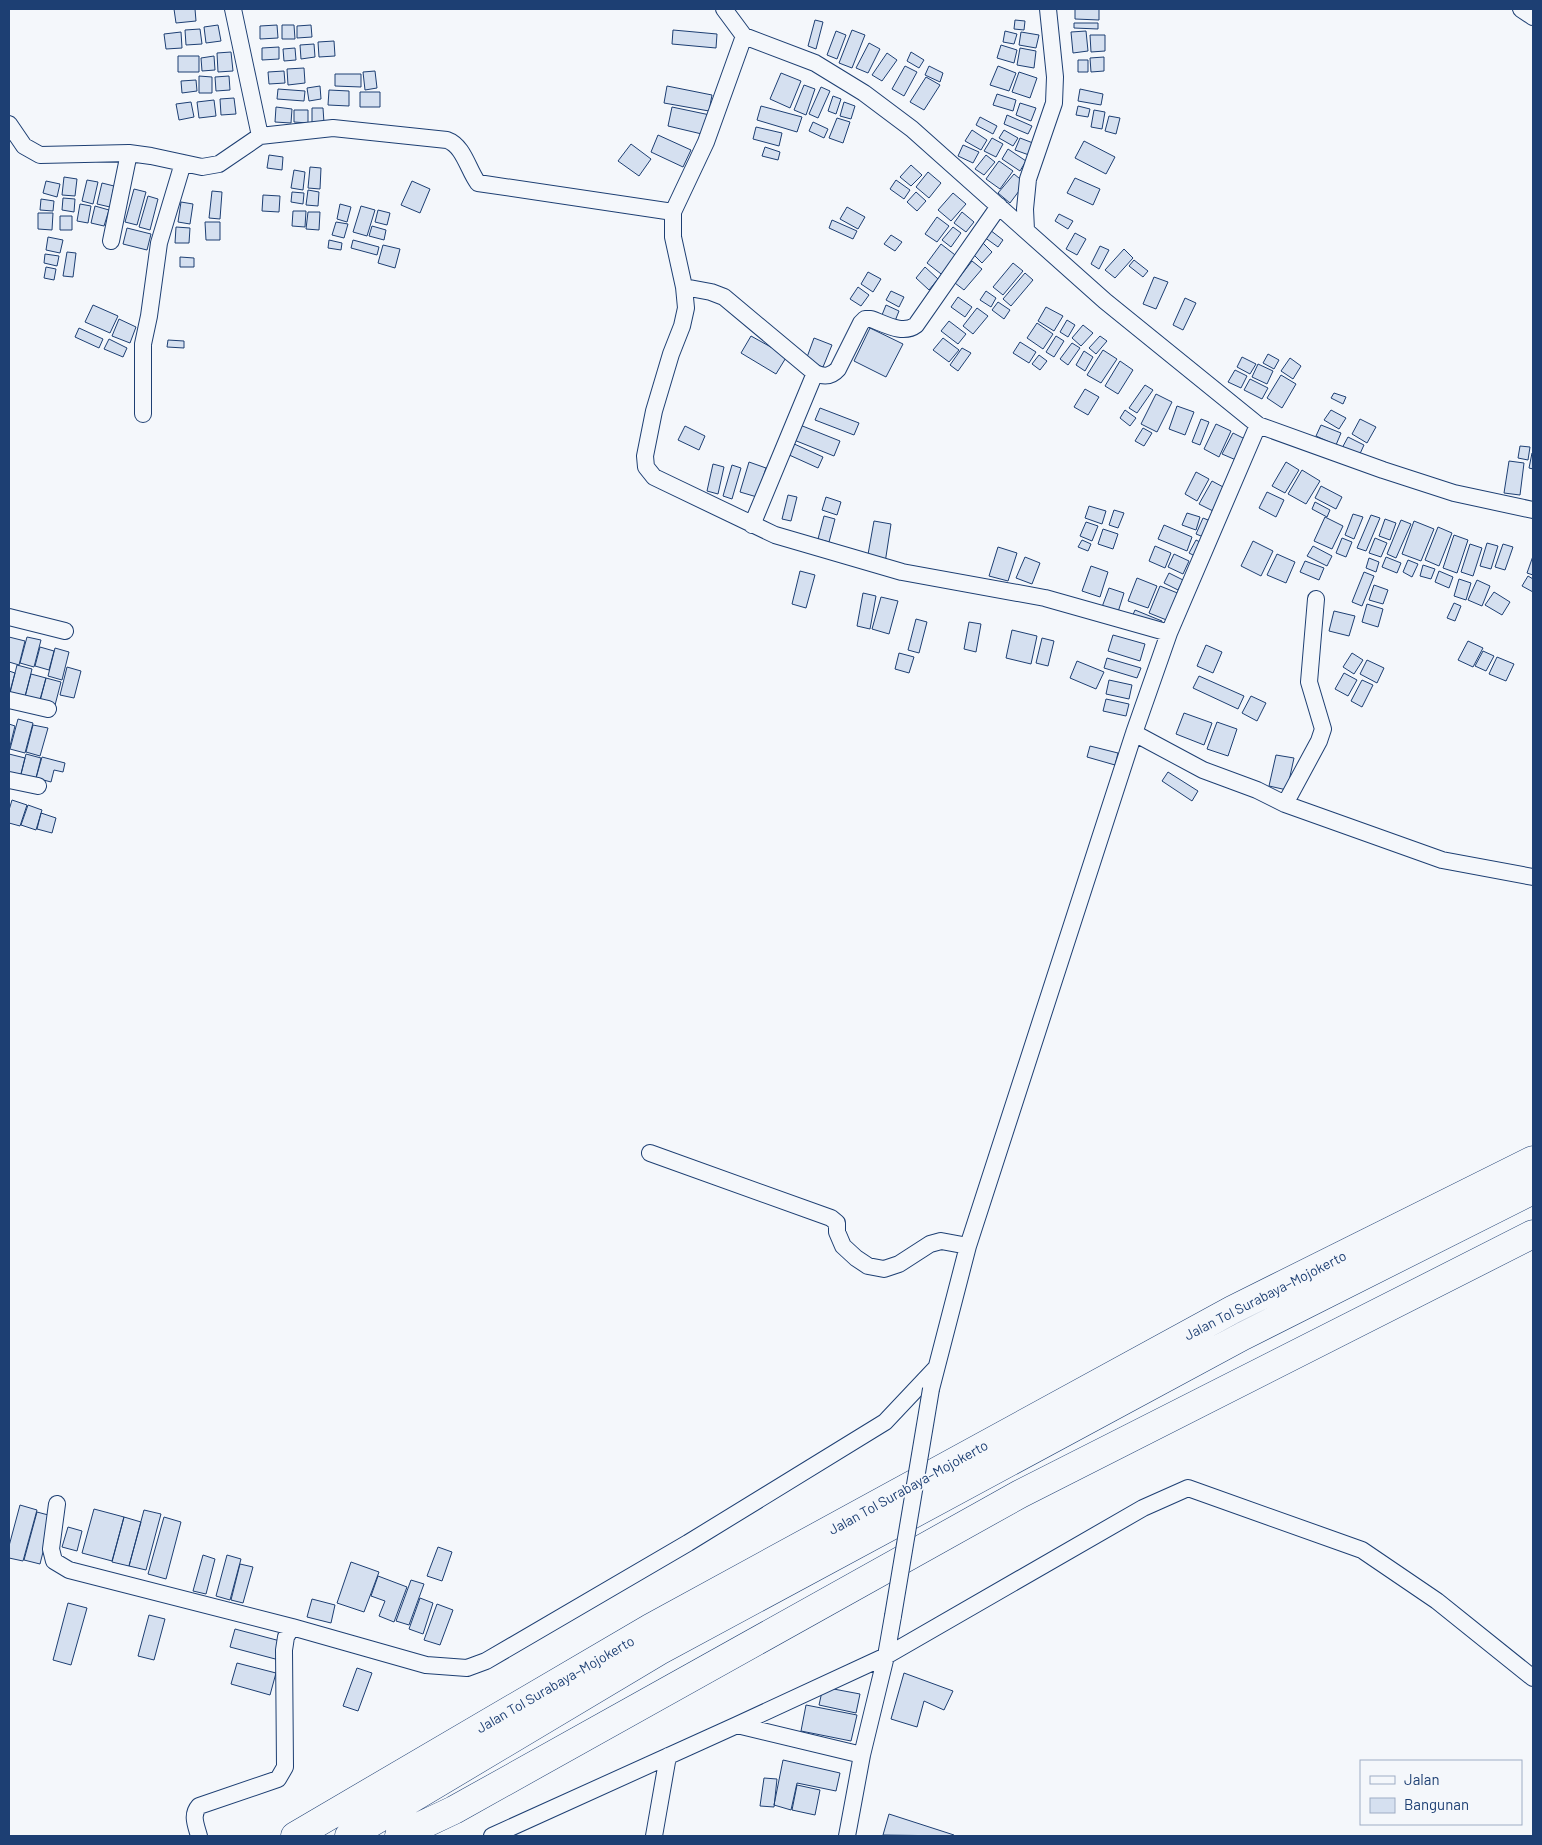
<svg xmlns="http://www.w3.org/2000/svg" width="1542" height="1845" font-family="Barlow,sans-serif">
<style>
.building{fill:#d5e0f0;stroke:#1d3f73}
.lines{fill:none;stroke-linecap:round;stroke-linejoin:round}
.minor-casing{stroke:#1d3f73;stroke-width:18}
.motorway-casing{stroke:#1d3f73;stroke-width:29}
.minor{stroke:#f4f7fb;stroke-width:16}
.motorway{stroke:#f4f7fb;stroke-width:28}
.minor-bridge-casing{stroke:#1d3f73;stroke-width:18;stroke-linecap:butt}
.minor-bridge{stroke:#f4f7fb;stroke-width:16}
.labels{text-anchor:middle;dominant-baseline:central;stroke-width:4;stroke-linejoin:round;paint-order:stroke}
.street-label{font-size:14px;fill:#1d3f73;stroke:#f4f7fb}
</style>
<rect width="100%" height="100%" fill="#f4f7fb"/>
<path class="building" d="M174,9h21l1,12 -20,2z
M1075,9h24v11l-24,-1z
M815,20l8,2 -7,27 -8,-3z
M1015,20l10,1 -1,9 -10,-1z
M1074,23h24v6l-24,-1z
M218,25l3,16 -15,2 -2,-16z
M277,25l1,13 -18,1v-13z
M282,25h12l1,14h-13z
M311,25l1,12 -15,1v-12z
M200,29l2,15 -16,1 -1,-15z
M673,30l44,4 -1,14 -44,-4z
M852,30l13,5 -13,33 -13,-5z
M836,31l10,4 -9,24 -10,-4z
M1005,31l12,3 -3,10 -11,-2z
M1086,31l2,20 -15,2 -2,-21z
M181,32l1,16 -16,1 -2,-15z
M1021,32l18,3 -3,13 -17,-3z
M1090,35h15v16l-14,1z
M334,41l1,15 -16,1 -1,-15z
M869,43l11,6 -12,24 -12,-5z
M314,44l1,13 -14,2 -1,-14z
M1001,45l16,5 -3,13 -17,-5z
M279,47v12l-17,1v-12z
M295,48l1,12 -12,1 -1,-12z
M1020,48l16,3 -2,17 -17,-3z
M231,52l2,19 -15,1 -1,-19z
M911,52l13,8 -5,8 -12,-7z
M887,53l10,7 -15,21 -10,-6z
M178,56h21v16h-21z
M214,56l1,14 -13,1 -1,-13z
M1104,57v14l-13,1 -1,-14z
M1078,60h10v12h-10z
M905,66l12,6 -13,24 -12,-7z
M929,66l14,7 -3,9 -15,-7z
M998,66l18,7 -7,18 -19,-6z
M304,68l1,15 -17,2 -1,-16z
M284,71l1,12 -16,1 -1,-12z
M375,71l2,17 -12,2 -2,-18z
M1019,72l18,6 -7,20 -18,-6z
M781,73l20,8 -11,27 -20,-9z
M335,74h26v13l-26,-1z
M199,76l13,1v16h-13z
M229,76l1,14 -14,1 -1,-14z
M926,77l14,8 -16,25 -14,-8z
M196,80l1,11 -15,2 -1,-12z
M804,85l11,4 -9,26 -12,-5z
M320,86l1,13 -12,2 -2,-13z
M667,86l45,9 -3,16 -45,-8z
M821,87l9,4 -12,27 -9,-4z
M278,89l27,2 -1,10 -27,-2z
M1080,89l23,5 -2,11 -23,-4z
M329,90l20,1v15l-21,-1z
M360,92h20v15h-20z
M997,94l19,6 -3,11 -20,-6z
M833,96l8,3 -5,15 -8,-3z
M234,98l2,16 -15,1 -1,-16z
M214,100l2,16 -17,2 -2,-16z
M191,102l3,15 -15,3 -3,-16z
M844,102l11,4 -4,13 -11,-3z
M1020,103l16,5 -5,13 -15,-6z
M761,106l41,11 -5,15 -40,-12z
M1078,106l12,3 -2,8 -12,-2z
M276,107l16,2 -1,14 -16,-1z
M672,107l38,8 -4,20 -38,-9z
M312,108h11l1,15h-12z
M294,110h14v13l-14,-1z
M1094,110l11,2 -3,17 -11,-2z
M1007,115l25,11 -4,8 -24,-10z
M1109,116l11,2 -4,16 -11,-3z
M980,117l17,9 -4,8 -17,-9z
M837,118l13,4 -7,21 -14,-5z
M813,122l15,7 -4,9 -15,-7z
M756,127l26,6 -3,13 -26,-7z
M972,130l15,10 -6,10 -16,-9z
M1004,130l14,8 -5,8 -14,-8z
M658,135l33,15 -8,17 -32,-15z
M992,138l11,6 -7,13 -12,-6z
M1020,138l13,5 -4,12 -14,-5z
M1084,141l31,16 -9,17 -31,-16z
M631,144l20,15 -12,17 -21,-15z
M963,145l16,7 -6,11 -15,-7z
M765,147l15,5 -2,8 -16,-4z
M1008,149l18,12 -6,10 -18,-12z
M269,155l14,2 -1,13 -15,-2z
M986,155l9,7 -11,13 -9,-6z
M999,161l14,10 -13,18 -14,-10z
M911,165l11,10 -11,11 -11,-9z
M310,167l11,1 -1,21 -12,-1z
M294,170l11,2 -2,18 -12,-2z
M928,172l13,11 -12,15 -13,-11z
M1014,174l11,9 -15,20 -12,-10z
M64,177l13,2 -2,17 -13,-1z
M1075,178l25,11 -7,16 -26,-12z
M87,180l11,2 -5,22 -11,-3z
M896,180l14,10 -6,9 -14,-10z
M46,181l14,3 -3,13 -14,-4z
M412,181l18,8 -10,24 -19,-8z
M102,183l12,3 -4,21 -13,-3z
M134,189l12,3 -9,33 -12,-3z
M308,190l11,2 -1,14 -12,-1z
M212,191l10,1 -2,27 -11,-1z
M292,192l12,1 -1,11 -12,-2z
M916,192l10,9 -9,10 -10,-9z
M953,193l13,11 -15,17 -13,-11z
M263,195l17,1 -1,16 -17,-1z
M148,196l10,3 -8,31 -11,-3z
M63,198l12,1 -1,13 -12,-2z
M41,199l13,2 -1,10 -13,-1z
M181,202l12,2 -3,20 -12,-2z
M80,204l11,2 -3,17 -11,-2z
M340,204l11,3 -4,15 -10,-3z
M95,206l14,4 -5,16 -13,-3z
M361,206l14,4 -8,26 -14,-4z
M847,207l18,10 -7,12 -18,-10z
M378,210l12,3 -3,12 -12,-3z
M293,211h13l-1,16 -13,-1z
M308,212h12l-1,18 -13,-1z
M962,212l12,10 -8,10 -12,-9z
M38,213h15l-1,17 -14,-1z
M1059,214l14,7 -5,8 -13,-8z
M60,216h12v14h-12z
M937,217l12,9 -12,16 -12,-8z
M832,220l25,11 -4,8 -24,-11z
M205,222h15v18h-14z
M336,222l12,2 -4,14 -12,-3z
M372,226l14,4 -2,10 -15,-4z
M176,227l14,1 -1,15h-14z
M953,227l8,6 -10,14 -9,-7z
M127,228l24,6 -4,16 -24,-6z
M990,230l13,10 -5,7 -14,-10z
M1075,233l11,6 -9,16 -11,-6z
M891,235l11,7 -7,9 -11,-7z
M48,237l15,3 -3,13 -14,-3z
M329,240l13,3 -1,7 -13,-2z
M353,240l26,7 -2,8 -26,-7z
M982,242l10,10 -10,11 -10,-10z
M941,244l18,14 -14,19 -18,-14z
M383,245l17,4 -5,19 -17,-5z
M1100,246l9,4 -10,19 -8,-5z
M1124,249l9,9 -18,20 -10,-8z
M67,252l9,1 -3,24 -10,-1z
M45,254l14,2 -2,10 -13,-3z
M180,257l14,1v9h-14z
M1134,260l14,11 -5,6 -14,-11z
M972,261l10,8 -18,21 -9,-7z
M1013,263l10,8 -20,24 -10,-8z
M46,267l10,2 -2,11 -10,-2z
M925,267l13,12 -9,11 -13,-12z
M868,272l13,7 -8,13 -12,-8z
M1025,273l8,7 -22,26 -8,-7z
M1154,277l14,5 -12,27 -13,-5z
M858,287l11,8 -8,11 -11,-7z
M891,291l13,6 -5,10 -13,-7z
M986,291l10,7 -5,9 -11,-7z
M958,297l14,10 -7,10 -14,-10z
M1185,298l11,5 -13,27 -10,-5z
M998,302l12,8 -6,9 -12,-9z
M93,305l25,11 -8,17 -25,-11z
M886,305l13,6 -4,10 -13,-6z
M1046,307l17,9 -9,15 -16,-10z
M977,308l11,8 -15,18 -10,-8z
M119,319l17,8 -6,16 -18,-7z
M1067,320l8,5 -7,12 -8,-5z
M949,321l17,13 -8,10 -17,-13z
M1037,323l16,11 -10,15 -16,-11z
M1083,325l10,8 -12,13 -9,-8z
M79,328l24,11 -4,9 -24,-11z
M870,328l33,16 -17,33 -32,-16z
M751,336l36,20 -11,18 -35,-21z
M1056,336l8,5 -10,16 -8,-5z
M1100,336l7,5 -11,13 -7,-6z
M814,338l18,7 -9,22 -17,-7z
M943,338l16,12 -10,12 -16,-12z
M109,339l18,9 -4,9 -19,-8z
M168,340l16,1v7l-17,-1z
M1020,342l16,10 -7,11 -16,-10z
M1072,343l8,5 -12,17 -8,-6z
M962,348l9,5 -13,18 -8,-6z
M1103,350l14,9 -16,24 -14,-8z
M1084,351l9,6 -8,14 -9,-6z
M1268,354l11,6 -5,9 -11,-6z
M1039,355l8,6 -7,9 -8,-6z
M1242,357l14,7 -6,10 -13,-7z
M1290,358l11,8 -8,13 -12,-8z
M1120,361l13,9 -15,24 -13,-8z
M1258,364l15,7 -6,13 -15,-7z
M1235,370l12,6 -6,12 -13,-6z
M1281,375l15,9 -14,24 -15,-10z
M1250,379l18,9 -6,11 -18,-9z
M1145,385l8,5 -16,23 -8,-5z
M1085,389l14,8 -11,18 -14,-8z
M1334,393l12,4 -3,7 -12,-6z
M1156,394l16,8 -15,30 -16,-8z
M1177,406l17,6 -9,23 -16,-6z
M820,408l39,15 -5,12 -39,-15z
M1125,410l11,8 -6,8 -10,-8z
M1331,410l15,8 -7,11 -15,-9z
M1201,419l8,3 -9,23 -8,-3z
M1360,419l16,8 -9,16 -15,-9z
M1216,424l15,7 -12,26 -15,-8z
M800,425l40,16 -6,15 -40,-16z
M1321,425l20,8 -5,12 -20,-9z
M685,426l20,10 -6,14 -21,-10z
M1143,428l9,5 -8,13 -9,-5z
M1233,433l14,7 -11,20 -14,-6z
M1348,437l16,8 -6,13 -17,-8z
M792,443l31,14 -5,11 -31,-14z
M1520,446l10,1 -2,13 -10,-2z
M1532,453h1v16l-4,-1z
M1509,461l15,2 -4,32 -16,-2z
M749,462l17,6 -9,29 -17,-5z
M1286,462l13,8 -14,23 -13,-7z
M713,464l11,3 -6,27 -11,-3z
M732,465l9,3 -9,31 -9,-3z
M1302,470l18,11 -14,23 -18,-10z
M1196,472l13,7 -12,22 -12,-7z
M1212,481l13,7 -12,23 -14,-7z
M1321,486l21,11 -6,12 -21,-11z
M1267,492l17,8 -8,17 -17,-9z
M788,495l9,2 -6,24 -9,-2z
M826,497l15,5 -4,13 -15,-5z
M1315,502l15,8 -3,7 -15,-8z
M1089,506l17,5 -4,13 -17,-6z
M1114,510l10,3 -6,15 -9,-3z
M1187,513l13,4 -4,13 -14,-5z
M1353,514l10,3 -9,22 -9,-4z
M1371,515l9,3 -14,33 -9,-3z
M824,516l11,3 -6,23 -11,-3z
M1325,517l18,9 -11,23 -18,-8z
M1203,518l10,4 -7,16 -10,-4z
M1385,519l11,4 -6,17 -11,-4z
M1401,520l10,4 -15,34 -9,-4z
M874,521l17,3 -6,39 -18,-3z
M1414,521l20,8 -13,32 -19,-7z
M1086,522l12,4 -6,15 -12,-5z
M1164,525l28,12 -5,14 -29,-12z
M1438,527l14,6 -13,33 -14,-6z
M1103,529l15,5 -5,15 -15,-5z
M1454,535l14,5 -11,33 -14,-5z
M1342,538l10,4 -6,15 -10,-4z
M1375,538l12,5 -6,14 -12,-4z
M1082,540l9,4 -3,7 -10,-4z
M1196,540l8,4 -7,13 -8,-4z
M1253,541l20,10 -12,25 -20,-10z
M1487,543l11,3 -7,23 -11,-3z
M1470,544l12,4 -9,28 -12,-4z
M1503,544l10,3 -8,23 -10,-3z
M1155,546l16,7 -6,15 -16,-7z
M1313,546l19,10 -5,10 -20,-10z
M998,547l19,6 -9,28 -19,-5z
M1174,554l15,7 -6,13 -15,-7z
M1277,554l18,8 -9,21 -19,-8z
M1533,556v19l-6,-2z
M1025,557l15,6 -8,21 -16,-6z
M1386,557l15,6 -4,10 -15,-6z
M1369,558l10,4 -3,10 -10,-4z
M1408,560l10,4 -6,13 -9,-5z
M1305,561l19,7 -5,12 -19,-8z
M1423,565l12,4 -4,10 -11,-3z
M1091,566l17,6 -8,25 -18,-6z
M800,571l15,4 -9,33 -14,-4z
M1439,571l14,6 -4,11 -14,-6z
M1364,572l10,4 -12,30 -10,-4z
M1169,573l14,7 -5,10 -14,-7z
M1528,576l5,3v13l-11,-6z
M1137,578l20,8 -9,22 -20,-7z
M1459,579l12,4 -5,17 -12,-4z
M1477,580l13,6 -8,20 -14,-6z
M1374,585l14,5 -5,14 -14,-4z
M1160,586l20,8 -11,27 -20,-8z
M1109,588l15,5 -6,19 -16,-5z
M1494,592l16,10 -8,13 -17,-10z
M863,593l13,3 -6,33 -13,-3z
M881,597l17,4 -9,33 -17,-5z
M1454,603l7,3 -6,15 -8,-3z
M1367,604l16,5 -5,18 -16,-5z
M1135,610l27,11 -2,7 -28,-11z
M1334,611l21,5 -6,20 -20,-5z
M916,619l11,3 -8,31 -11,-3z
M969,622l12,2 -5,28 -12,-3z
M1012,630l25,6 -6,28 -25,-6z
M1113,635l32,9 -5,17 -32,-10z
M9,637l16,4 -6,24 -10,-3z
M27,637l14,3 -7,27 -14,-4z
M1042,638l12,3 -6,25 -12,-3z
M1468,641l15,7 -10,19 -15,-7z
M1206,645l16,7 -9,21 -16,-7z
M40,647l14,4 -5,19 -14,-4z
M55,648l14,4 -7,28 -14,-4z
M1483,651l11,5 -8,15 -11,-5z
M899,653l15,4 -5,16 -14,-4z
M1352,653l11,7 -9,14 -11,-7z
M1497,657l17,7 -8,17 -17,-7z
M1107,658l34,10 -4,10 -33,-10z
M1367,660l17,8 -7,15 -17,-9z
M1077,661l27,11 -8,17 -26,-11z
M17,665l15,4 -8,32 -15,-4z
M67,667l14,4 -7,27 -14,-3z
M9,671l6,2 -6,22z
M1344,673l13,7 -9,16 -13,-7z
M31,674l15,4 -7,25 -15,-3z
M1199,676l45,20 -6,13 -45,-21z
M46,678l15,4 -7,27 -15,-4z
M1109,680l23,5 -3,14 -23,-5z
M1362,680l11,5 -11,22 -11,-6z
M1251,696l15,7 -9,18 -15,-8z
M1106,699l23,5 -3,12 -23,-5z
M1184,713l28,10 -8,22 -28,-11z
M18,719l15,4 -8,30 -15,-4z
M1217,722l20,7 -9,27 -21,-7z
M9,724l6,2 -6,24z
M33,725l15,3 -8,28 -14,-4z
M1090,746l28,7 -3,12 -28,-8z
M9,754l16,4 -5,20 -11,-3z
M26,754l15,4 -6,24 -15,-4z
M1276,755l18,3 -7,32 -18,-4z
M42,757l23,6 -2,9 -9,-2 -3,12 -15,-4z
M1168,772l30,19 -6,10 -30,-20z
M12,800l15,5 -7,21 -11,-3v-13z
M28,805l14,5 -6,20 -15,-5z
M41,813l15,5 -4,15 -15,-4z
M20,1505l17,5 -14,51 -14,-3v-12z
M94,1509l30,8 -12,44 -30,-8z
M144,1510l17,4 -15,56 -17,-4z
M37,1512l15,4 -12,48 -16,-4z
M124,1517l17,5 -12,44 -17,-4z
M164,1517l17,5 -15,57 -18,-5z
M68,1527l14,4 -5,20 -15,-4z
M438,1547l14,5 -10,29 -15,-5z
M203,1555l12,4 -9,35 -13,-3z
M227,1555l14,4 -11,41 -14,-4z
M351,1562l28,10 -15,40 -27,-9z
M240,1564l13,3 -10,36 -12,-3z
M378,1576l29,11 -13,35 -15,-6 6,-15 -14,-5z
M411,1580l13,4 -15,41 -13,-4z
M420,1598l13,5 -10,31 -14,-5z
M312,1599l23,6 -4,18 -24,-6z
M68,1603l19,5 -16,57 -18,-5z
M437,1604l16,6 -13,35 -16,-5z
M149,1615l16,4 -11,41 -16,-4z
M235,1629l49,13 -5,18 -49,-13z
M237,1663l39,10 -6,22 -39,-11z
M357,1668l15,5 -14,38 -15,-5z
M904,1673l49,18 -9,19 -20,-9 -7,26 -26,-8z
M823,1687l37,7 -4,19 -37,-8z
M806,1705l51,10 -6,26 -50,-10z
M783,1760l57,13 -4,18 -39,-8 -6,27 -17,-5z
M764,1778l13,1 -3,28 -14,-1z
M797,1785l23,5 -5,25 -23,-5z
M889,1814l65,21 -1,1 -70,-1z"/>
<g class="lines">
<g class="minor-casing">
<path id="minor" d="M233,9l27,127
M724,9l20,27 -38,106 -33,70v25l11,50 2,21 -4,18 -11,28 -17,57 -9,45 1,11 8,10 121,58 127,37 143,26 124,35
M1521,9l12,8
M744,36l71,27 49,30 48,36 193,172 153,124 125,45 71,23 79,17
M9,124l15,22 16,9 89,-2 22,3 51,11 17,-3 41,-28 73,-8 114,12c17,6 21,30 31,43l195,29
M1026,230l-1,-21 3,-30 26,-76 1,-26 -7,-68
M111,241l18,-88
M684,287l27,5 13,5 91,76c9,4 16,4 23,-4l23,-46 4,-4h6c14,5 32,16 45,6l83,-119
M143,414v-70l6,-28 10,-73 24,-80
M752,525l63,-152
M9,617l56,14
M9,700l39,9
M1134,733l69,37 54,20 28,14 157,56 91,17
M9,780l29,6
M1285,804l34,-63 4,-12 -14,-47 7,-83
M650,1153l181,65 6,5v9l6,14 13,12 12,8 16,3 15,-5 31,-20 11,-3 27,5
M931,1389l37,-143 166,-513 35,-100 89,-208
M57,1504l-6,45 3,12 15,9 223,57
M737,1725l125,30
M199,1836c-3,-11 -8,-21 0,-30l79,-27 7,-12 -1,-117 2,-13 6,-10 134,38 41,3 19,-7 202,-118 197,-121 50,-53
M492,1836l245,-111 149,-69 257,-148 45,-20 174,62 75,51 96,77
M654,1836l14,-80
M847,1836l15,-81 24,-99 7,-40"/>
</g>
<g class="motorway-casing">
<path id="motorway" d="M295,1836l355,-208 582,-318 301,-150
M349,1836l310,-185 584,-315 290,-146
M399,1836l55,-26 566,-316 513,-260"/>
</g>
<use href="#minor" class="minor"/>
<use href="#motorway" class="motorway"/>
<g class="minor-bridge-casing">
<path id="minor-bridge" d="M893,1616l38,-227"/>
</g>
<use href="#minor-bridge" class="minor-bridge"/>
</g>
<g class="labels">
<g class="street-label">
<text transform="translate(1265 1295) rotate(-27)">Jalan Tol Surabaya–Mojokerto</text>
<text transform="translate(908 1487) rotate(-29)">Jalan Tol Surabaya–Mojokerto</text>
<text transform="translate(555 1684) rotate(-30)">Jalan Tol Surabaya–Mojokerto</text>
</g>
</g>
<rect width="1542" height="1845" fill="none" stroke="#1d3f73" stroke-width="20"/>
<rect x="1360" y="1760" width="162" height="65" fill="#f4f7fb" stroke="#9eadc5"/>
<rect x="1370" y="1776" width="25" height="8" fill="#f4f7fb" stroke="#9eadc5"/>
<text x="1404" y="1785" font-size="15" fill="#1d3f73">Jalan</text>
<rect x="1370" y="1798" width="25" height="15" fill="#d5e0f0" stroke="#9eadc5"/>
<text x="1404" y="1810" font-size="15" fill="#1d3f73">Bangunan</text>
</svg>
